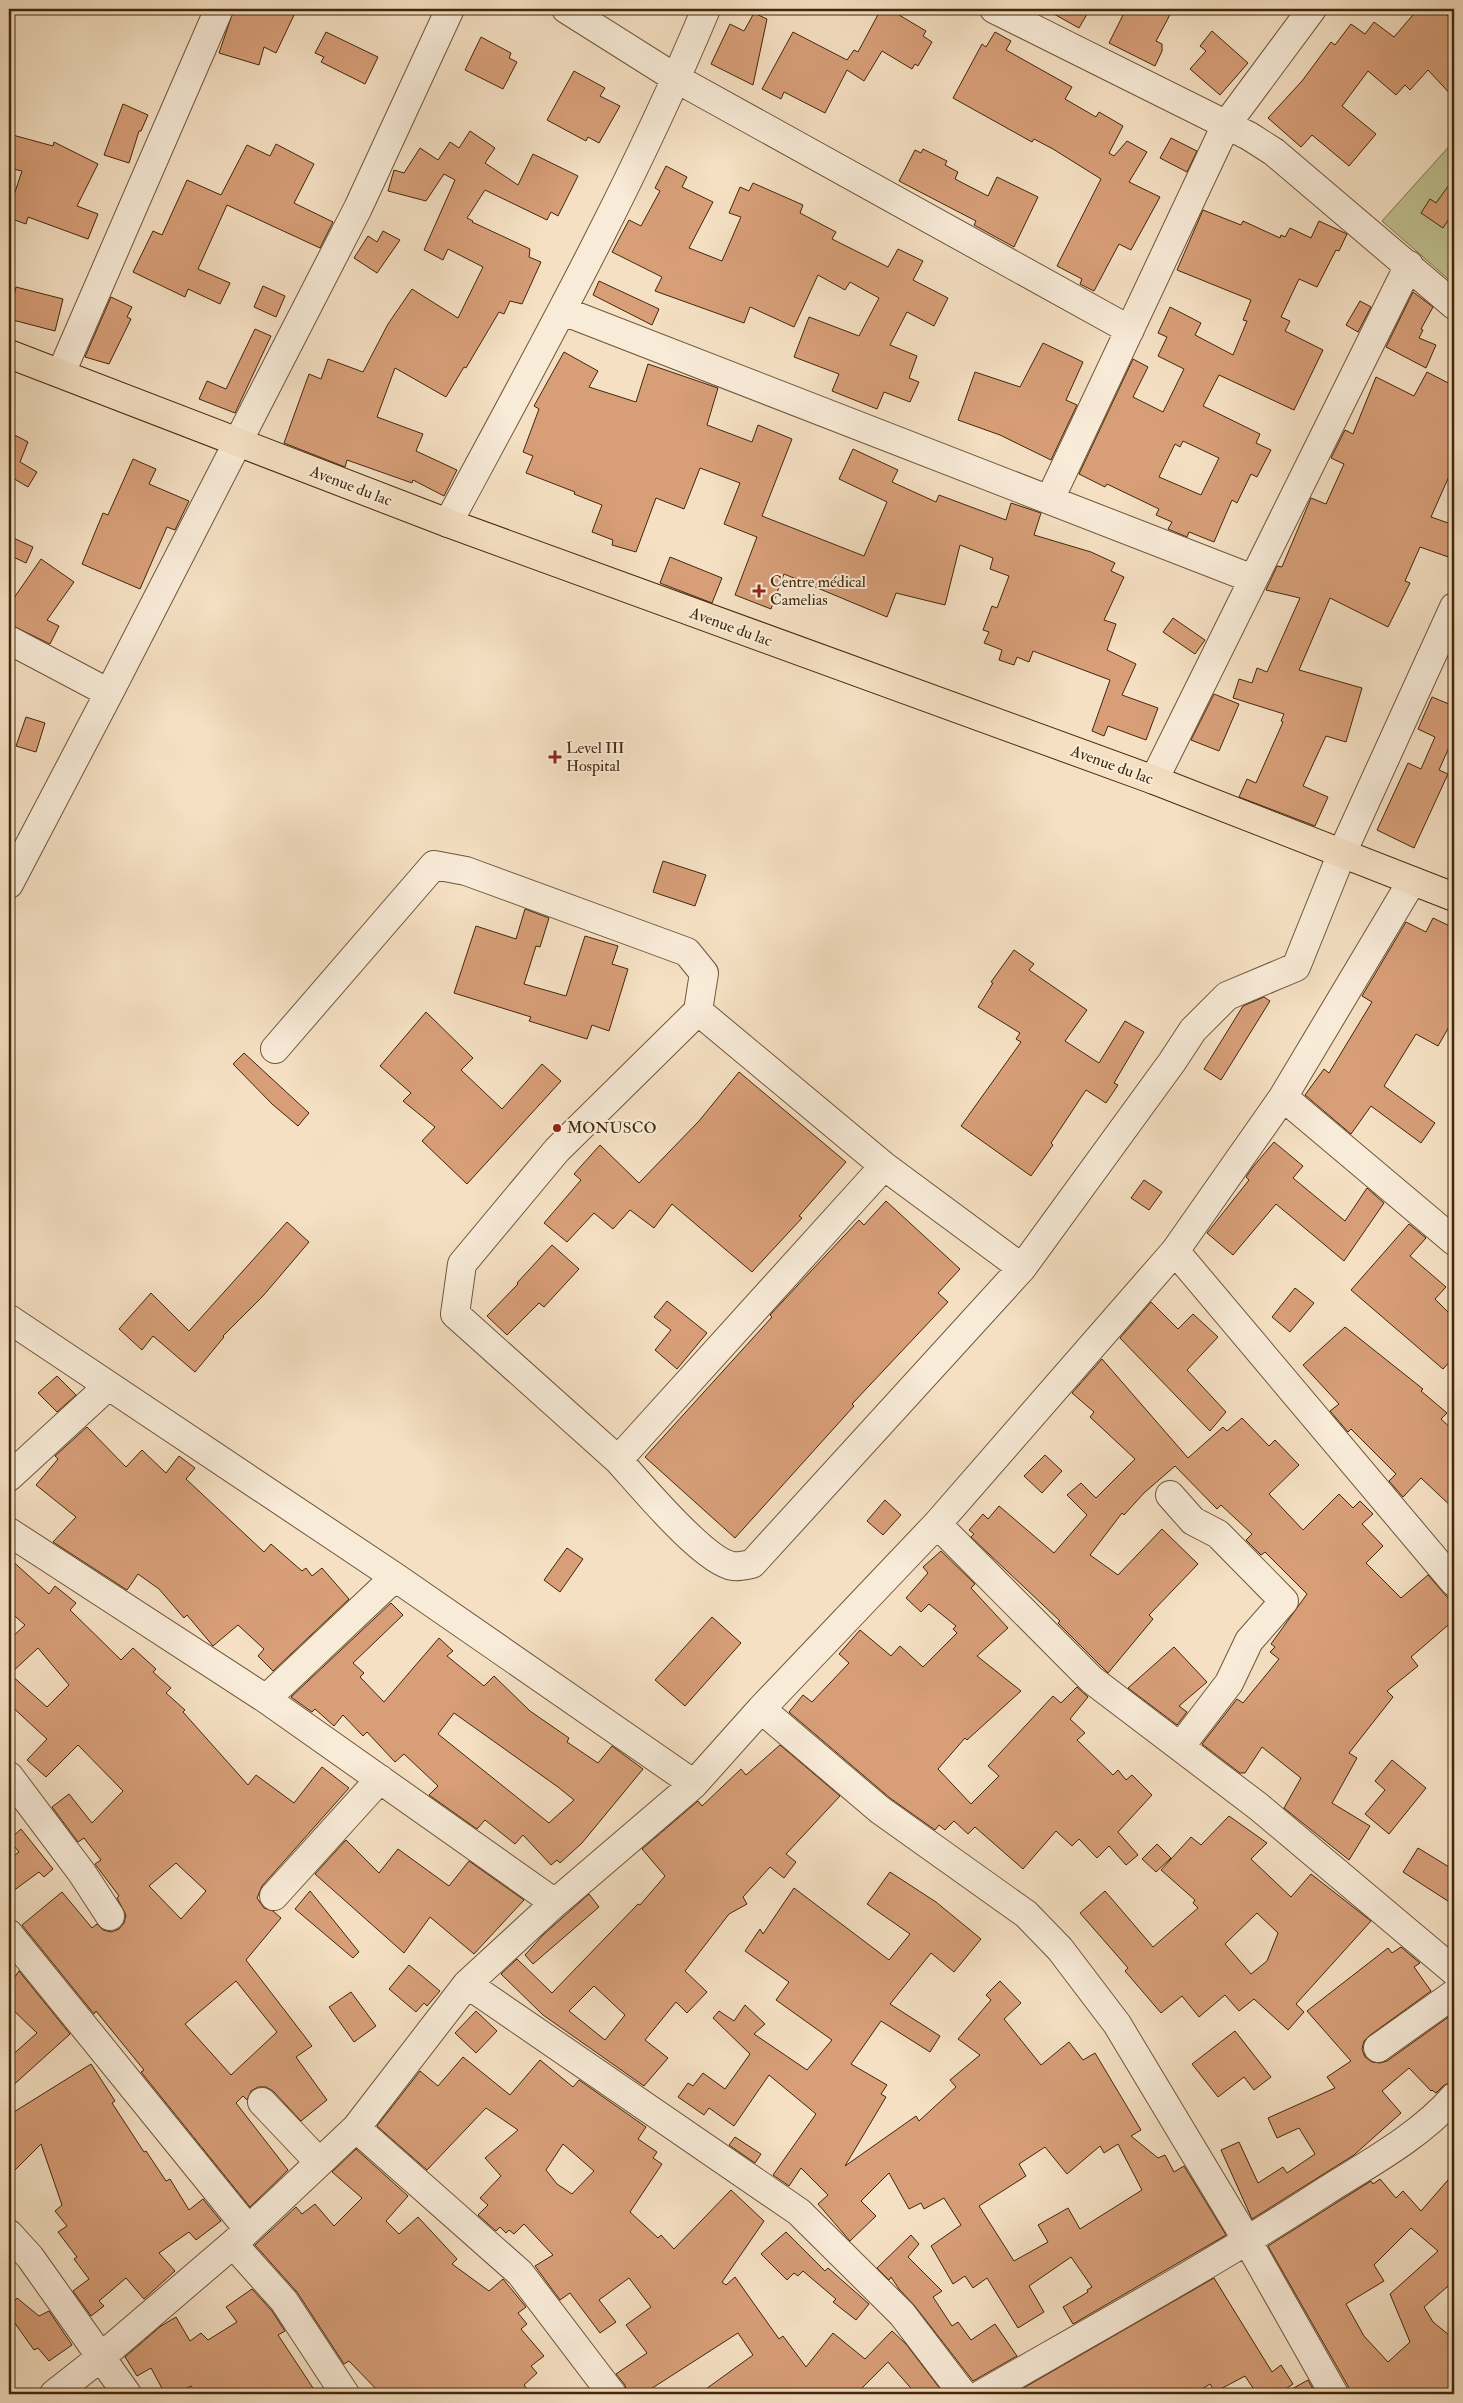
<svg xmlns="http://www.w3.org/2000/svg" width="1463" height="2403" font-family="'IM FELL Double Pica',serif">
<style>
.green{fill:#c0c191;stroke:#82744d}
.building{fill:#d79e78;stroke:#432709;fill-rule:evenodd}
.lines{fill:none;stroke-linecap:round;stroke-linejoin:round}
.minor-casing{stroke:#705538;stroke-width:30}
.major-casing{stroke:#432709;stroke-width:30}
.minor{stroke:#f8ebd8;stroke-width:28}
.major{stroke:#f5e0c3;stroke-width:28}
.poi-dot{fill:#8f2418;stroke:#f8ebd8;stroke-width:2}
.labels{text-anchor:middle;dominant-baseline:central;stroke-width:4;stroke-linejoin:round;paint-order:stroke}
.street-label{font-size:16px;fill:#432709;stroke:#f8ebd8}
.poi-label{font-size:16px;fill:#432709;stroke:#f8ebd8;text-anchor:start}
</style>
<rect width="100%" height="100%" fill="#f5e0c3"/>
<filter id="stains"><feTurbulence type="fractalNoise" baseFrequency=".004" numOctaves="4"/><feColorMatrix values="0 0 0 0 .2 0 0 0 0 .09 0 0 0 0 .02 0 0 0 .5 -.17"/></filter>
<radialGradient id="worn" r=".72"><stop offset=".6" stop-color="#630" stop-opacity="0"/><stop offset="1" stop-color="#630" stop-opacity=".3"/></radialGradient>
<path class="green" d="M1454,141v143l-72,-63z"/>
<path class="building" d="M234,9h47l13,6 -18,38 -12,-6 -5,18 -40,-12z
M881,9h8l37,22 -3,5 9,6 -14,24 -3,-2 -3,5 -30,-18 -18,30 -17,-11 -22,43 -41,-21 -3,7 -19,-10 31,-57 54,28 7,-10 4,2z
M1045,9h45l-11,19z
M1126,9h47l-17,32 6,3v7l-7,15 -46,-23z
M1418,9h22l14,12v77l-26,-28 -18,20 -5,-5 -9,10 -28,-24 -26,35 34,28 -27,32 -37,-31 -11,12 -33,-29 34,-37 29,-39 4,3 16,-21 14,10 9,-12 20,15z
M754,13l13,6 -14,66 -42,-21 19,-40 14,7z
M1212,31l36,32 -28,32 -30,-26 16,-18 -6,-5z
M326,32l52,25 -13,27 -44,-22 3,-5 -9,-4z
M995,32l16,9 -5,9 66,37 -7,12 31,18 3,-5 24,14 -14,27 5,3 13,-15 20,11 -18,30 31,15 -29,53 -12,-6 -25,47 -14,-7 2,-5 -25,-13 44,-87 -48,-30 -19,-10 -2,3 -79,-44 29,-54 4,3z
M481,37l30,16 -2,5 8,4 -14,27 -38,-19z
M574,71l31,17 -5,8 20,10 -21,37 -11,-6 -2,4 -39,-21z
M123,104l25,11 -7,16h-2l-10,32 -25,-8z
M470,131l25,17 -10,15 33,22 15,-31 45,22 -20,40 -7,-4 -4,8 -62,-30 -18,28 6,3 -1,1 58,27 -1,8 12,5 -19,42 -12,-3 -6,13 -5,-2 -33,56 -2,-1 -18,30 -51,-29 -18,49 46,17 -7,17 41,19 -13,26 -31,-16 -1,3 -65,-23 -2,7 -61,-24 25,-69 12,5 7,-20 35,13 25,-48 24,-35 46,29 25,-51 -35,-18 -5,11 -19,-10 31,-70 -11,-6 -18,27 -38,-10 6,-21 10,3 16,-25 18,12 12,-18 9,6z
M9,134l44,12 1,-4 44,22 -21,42 21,8 -10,25 -60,-22 -2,7 -17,-6v-8l13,-39 -13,-3z
M1171,138l26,13 -10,21 -27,-14z
M276,144l38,20 -20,39 39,19 -13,26 -93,-43 -29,64 32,14 -10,21 -32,-15 -3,8 -52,-25 20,-41 9,4 25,-55 34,15 26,-50 23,11z
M923,149l24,12 -2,4 13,7 -3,7 33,17 9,-19 41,20 -24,50 -40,-22 2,-4 -77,-40 16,-31 6,3z
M666,166l21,11 -5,10 31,15 -24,46 33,13 19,-44 -12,-4 11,-26 9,4 4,-8 50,22 -3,8 36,19 -4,7 56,28 10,-18 25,12 -10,19 35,18 -14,28 -27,-14 -17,33 27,11 -8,22 10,4 -9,20 -26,-10 -7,17 -45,-18 7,-17 -45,-17 15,-40 50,19 20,-38 -29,-16 -5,8 -27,-15 -24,52 -44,-20 -6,16 -89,-32 7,-14 -50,-25 17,-32 12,6 19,-35 -5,-3z
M1454,178v33l-11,17 -22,-15 9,-14 6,4z
M1203,210l38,15 2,-4 37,17 1,-3 4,2 5,-9 21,10 8,-17 28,13 -8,17 -3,-1 -19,37 -18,-8 -18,38 9,4 -5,10 38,19 -29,60 -75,-35 -16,31 57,28 -4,9 15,7 -14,27 -6,-3 -14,29 -5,-3 -18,42 -25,-10 -2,5 -19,-8 4,-7 -16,-7 3,-6 -52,-25 -2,3 -26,-13 54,-115 15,8 -15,30 30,15 21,-43 -26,-13 9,-19 -9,-4 12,-26 31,16 -6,12 38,20 14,-34 -4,-1 8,-20 -74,-30zM1183,441l36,17 -18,37 -42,-18 16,-33 5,3z
M383,231l17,9 -23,33 -23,-15 14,-22 9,6z
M599,281l60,28 -7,16 -59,-30z
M263,286l22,10 -9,21 -22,-10z
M16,287l47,12 -8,32 -46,-12z
M1413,292l20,15 -12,22 2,1 -4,8 17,7 -10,23 -40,-21z
M111,297l21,10 -5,10 4,2 -22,45 -24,-7z
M1360,301l11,6 -13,25 -12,-7z
M255,329l16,7 -36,77 -36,-14 8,-18 19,8z
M1043,343l40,19 -17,38 11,5 -26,55 -51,-25 -42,-15 17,-48 45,15z
M564,352l34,19 -9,16 47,15 12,-38 70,24 -11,37 45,17 6,-17 34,14 -30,77 102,40 23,-54 -48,-23 14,-30 45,21 -6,12 44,20 3,-7 67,25 5,-17 30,10 -7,22 57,17 24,11 -4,8 13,6 -20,43 12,4 -9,26 29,14 -14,31 36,13 -12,32 -38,-14 -4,10 -12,-5 18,-51 -77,-29 -4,11 -12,-5 -3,8 -15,-5 3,-10 -18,-7 5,-11 -6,-2 9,-24 5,2 12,-32 -19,-7 3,-11 -33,-13 -15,60 -49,-12 -9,24 -103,-43 -13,35 -36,-14 22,-58 -33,-13 16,-41 -40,-15 -16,41 -28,-11 -20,54 -24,-7 1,-5 -21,-8 10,-27 -28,-11 1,-2 -49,-19 7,-17 -10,-4 16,-43 -5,-3z
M1427,372l27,14v79l-23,52 23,8v34l-34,-12 -15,34 5,2 -22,44 -58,-29 -31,72 63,18 -16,54 -20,-6 -23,50 25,11 -13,29 -76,-29 8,-18 9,4 27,-61 -2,-1 3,-7 -51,-16 6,-19 13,4 5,-15 10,4 33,-74 -34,-8 11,-24 5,1 29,-69 15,6 18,-40 -13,-6 14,-28 8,4 23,-57 38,19z
M9,432l19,10 -8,20 17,10 -9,15 -17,-10 -2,4z
M133,459l23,10 -7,15 40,17 -14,29 -8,-3 -27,62 -58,-25 21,-51 5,2z
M9,536l24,11 -7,16 -17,-8z
M670,557l52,21 -10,25 -52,-20z
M41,559l33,23 -27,38 12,6 -9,18 -41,-20v-19z
M1173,618l32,22 -10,14 -32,-22z
M1454,693v52l-3,-2 -12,27 9,4 -34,74 -37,-18 31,-67 13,6 14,-32 -17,-8 14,-32 17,7z
M1214,694l25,10 -20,47 -28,-11z
M26,717l19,6 -9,29 -20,-6z
M663,861l43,14 -11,31 -42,-14z
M525,909l24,9 -9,29 -4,-1 -12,38 42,12 19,-60 33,10 -6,18 16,5 -19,62 -17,-6 -5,14 -58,-18 2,-4 -77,-24 22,-67 40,13z
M1433,918l21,10v90l-16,28 -22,-12 -32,52 51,37 -14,20 -50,-37 -20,28 -46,-39 19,-26 5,4 43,-71 -10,-6 44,-74 20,10z
M1014,950l20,14 -5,6 58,40 -22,31 34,22 26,-42 19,11 -30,51 4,2 -12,18 -20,-13 -35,53 2,2 -22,31 -70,-50 60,-84 -5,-3 4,-6 -42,-26 15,-24 -2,-1z
M1264,997l6,4 -49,79 -17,-11 39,-63z
M426,1012l47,46 -12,12 41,39 40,-45 19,17 -94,103 -45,-43 13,-14 -32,-26 8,-8 -31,-27z
M244,1053l65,60 -11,13 -26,-22 -39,-40z
M739,1072l107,90 -47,54 3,2 -50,54 -80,-68 -18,24 -24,-18 -17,19 -19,-16 -27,29 -23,-19 37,-43 -7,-6 26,-29 39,38 60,-62z
M1274,1142l29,24 -10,12 52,43 22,-33 17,15 -40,58 -68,-57 -43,51 -26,-22 42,-53 -3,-3 7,-10z
M1144,1180l18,12 -13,18 -18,-12z
M886,1201l74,68 -22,24 10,9 -96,102 2,2 -119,132 -90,-81 127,-140 -2,-2 41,-44 48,-51 5,5z
M287,1222l22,20 -46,54 -40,40 1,1 -29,35 -42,-36 -11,14 -23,-21 32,-36 38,38z
M1409,1224l17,14 -16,18 36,31 -11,12 19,19v39l-11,12 -92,-79z
M552,1245l27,24 -35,38 -5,-4 -32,32 -20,-19 31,-32 -1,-1z
M1295,1288l19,15 -24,29 -18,-15z
M667,1301l40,32 -30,36 -22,-19 16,-20 -17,-13z
M1151,1302l27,27 15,-15 25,23 -31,33 39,42 -16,19 -90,-93z
M1345,1327l78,62 -2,2 26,22 -6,6 13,12v78l-33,-31 -18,19 -14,-16 7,-7 -45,-45 -3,3 -18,-21 9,-7 -36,-39z
M1102,1359l86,99 35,-31 4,4 15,-13 27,28 6,-6 24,25 -30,29 34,36 36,-36 14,14 7,-7 13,13 -11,10 21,22 -17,17 35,35 27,-23 26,30v15l-43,37 7,9 -31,25 6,6 -44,56 8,5 -25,45 38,23 -21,34 -65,-52 17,-30 -39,-31 -17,26h-5l-38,-29 35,-45 6,4 36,-44 -9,-7 5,-5 -4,-3 36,-50 -42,-42 -4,3 -15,-15 6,-6 -31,-29 -4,4 -42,-43 -31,27 -20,22 -2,-2 -32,42 28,20 44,-46 36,35 -49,51 4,4 -45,54 -50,-50 2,-2 -89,-84 3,-3 -5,-4 14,-16 5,5 11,-13 55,47 33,-38 -20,-20 14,-12 15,15 39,-39 -45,-42 4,-5 -22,-19z
M57,1376l19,19 -19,17 -19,-19z
M87,1427l39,40 16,-17 24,23 13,-17 16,12 -9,11 78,73 7,-8 31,27 4,-3 6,8 10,-8 27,31 -76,72 -15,-15 6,-7 -26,-24 -25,21 -26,-31 -3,3 -25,-29 -21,-15 -11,16 -74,-48 23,-25 -40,-32 22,-26 -3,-3z
M1045,1455l17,16 -20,22 -18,-17z
M885,1500l16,15 -18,20 -16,-14z
M567,1548l16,11 -23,33 -16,-12z
M941,1551l34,33 -4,4 37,40 -31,28 44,35 -54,49 -2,-2 -27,31 33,35 28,-28 -11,-10 65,-70 8,7 16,-16 11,10 -18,22 15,14 -8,7 36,35 5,-5 8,10 6,-5 20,20 -34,37 20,23 -12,10 -17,-19 -12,12 -18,-19 -7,7 -16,-15 -33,38 -48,-42 -7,7 -14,-13 -9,9 -6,-5 -4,5 -45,-32 -101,-86 14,-17 9,7 37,-39 -10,-9 21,-24 31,26 9,-10 23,21 34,-34 -4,-4 3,-3 -27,-22 -8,8 -15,-14 22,-25 -5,-6z
M9,1558l40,36 6,-8 21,17 -6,7 51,50 12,-12 23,21 -3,3 18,16 -5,5 19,17 -2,2 65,73 8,-10 38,28 28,-36 27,21 -87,98 -5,12 7,10 9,3 8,7 -35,42 66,86 -16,11 31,43 -26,21 -28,-30 -7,-4h-8l-7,4 -4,9 -4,-4 -7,7 52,67 -38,37 -109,-135 3,-2 -48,-59 -2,3 -72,-89 40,-33 30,36 5,-4 6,6 8,2 8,-3 5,-6 2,-8 -9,-17 2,-2 -24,-32 6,-4 -17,-22 -6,4 -26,-35 17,-13 23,29 31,-32 -45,-46 -32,32 -19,-17 20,-21 -38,-35v-64l16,-15 -16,-14zM38,1648l31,37 -22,22 -37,-33zM176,1863l30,28 -25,28 -32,-33zM236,1981l41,51 -46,43 -46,-51z
M391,1603l12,12 -50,48 11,10 -4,4 24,25 55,-64 14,13 -6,5 37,30 10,-10 36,35 39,27 -2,4 31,21 14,-17 31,23 -61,74 -22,20 -3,-3 -6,5 -28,-30 -8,9 -30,-24 -8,9 -48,-34 9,-9 -34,-32 -9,8 -28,-30 -4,4 -20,-21 -9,11 -19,-17 -3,3 -21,-15zM454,1713l104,74 16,13 -25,23 -111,-89z
M712,1617l29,26 -56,63 -30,-26z
M1174,1647l33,35 -28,24 8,6 -10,13 -49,-37z
M780,1745l60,51 -54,58 10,8 -12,16 -14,-11 -27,30 4,7 -18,10 -44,57 22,21 -20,21 -11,-11 -31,38 23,18 -24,28 -101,-71 -42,-41 16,-15 35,34 86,-89 2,1 25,-29 -23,-27 56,-48 4,5 39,-37 5,6zM594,1986l31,29 -20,25 -36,-29z
M1392,1760l34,28 -37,46 -24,-20 20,-24 -10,-9z
M1229,1816l38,27 -16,16 40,38 20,-23 60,47 -75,83 8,8 -16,18 -34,-31 -15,12 -14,-16 -26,22 -17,-21 -21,17 -36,-42 3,-3 -48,-55 25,-22 48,56 45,-39 -5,-5 2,-3 -34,-30 30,-33 10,8zM1257,1913l21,20 -11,28 -16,13 -26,-30z
M21,1829l32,40 -9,8 -5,-5 -30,22v-35l10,-7 -10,-12z
M346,1840l33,33 19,-24 51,37 20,-25 55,39 -50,54 -44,-37 -26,36 -89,-79z
M1157,1844l14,14 -15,14 -14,-13z
M1418,1848l36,22v35l-51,-33z
M890,1872l46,30 45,37 -27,33 -23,-19 -41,51 50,32 -10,16 -49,-31 -30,43 36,21 -6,9 5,3 -41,69 71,-50 3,5 37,-34 -6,-7 30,-25 -22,-16 33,-39 -5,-5 14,-14 21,22 -17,16 37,46 28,-23 14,18 12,-7 46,77 -10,6 27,22 7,-3 9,17 10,-6 42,69 -153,89 -10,-17 25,-15 -1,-2 5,-3 -21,-30 -42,29 15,26 -26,16 -31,-50 -14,10 -8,-12 -12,8 -22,-38 30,-21 -17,-27 -20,11 -3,-6 -12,6 -20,-36 -28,28 15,15 -26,25 -32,-37 10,-9 -27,-27 -12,18 -16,-11 43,-61 -47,-39 -35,51 -25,-18 -5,7 -26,-18 10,-14 5,3 10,-13 22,16 25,-35 -37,-36 6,-7 15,10 11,-16 20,19 -11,10 53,36 25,-30 -56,-40 13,-18 -44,-31 15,-22 3,5 31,-46 95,72 21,-26 -43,-30zM1118,2144l24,46 -62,39 -12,-21 -30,17 10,17 -34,19 -35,-55 47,-30 -7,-12 26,-17 22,27 33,-28 4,7z
M310,1891l49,61 -6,6 -58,-49z
M589,1894l10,13 -66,57 -8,-9 18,-20z
M1401,1947l19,16 -6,4 17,24 -62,45 -5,5 -2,8 3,8 7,5 8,1 7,-2 67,-48v67l-11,6 -7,7 -4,-3 -1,1 -22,-23 -27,23 19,22 -47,42 -102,64 -31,-69 18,-8 19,41 25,-16 4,6 28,-19 -16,-26 -22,10 -9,-20 67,-30 -8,-11 24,-16 -44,-50 81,-63 4,5z
M409,1965l31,26 -13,15 -3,-3 -8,9 -27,-23z
M19,1971l51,63 -61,55v-31l28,-25 -28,-27v-21z
M351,1992l25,34 -22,16 -25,-35z
M476,2011l21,20 -21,22 -21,-20z
M1235,2031l36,46 -17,13 -10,-13 -26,20 -26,-33z
M463,2057l47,38 30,-35 33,27 6,-7 67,47 -8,12 19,13 -4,6 9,6 -32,48 28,26 3,-3 13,14 57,-59 33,31 -42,61 4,3 9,-8 44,62 4,-3 23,31 27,-34 32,26 27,-28 14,13 38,50h-28l-28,-32 -32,32h-157l54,-39 -15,-22 -95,61h-16l-2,-9 -9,-11 31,-21 -21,-28 25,-18 -22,-29 -30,22 17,22 -16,11 -30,-40 -10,7 -25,-34 18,-11 -29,-31 -10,10 -5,-4 -3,3 -6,-6 -4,4 -18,-16 10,-10 -8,-7 21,-22 -16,-18 33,-28 -32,-22 -59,62 -50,-44 43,-55 18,15zM563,2144l31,27 -22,23 -15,-10 -11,-14z
M91,2064l24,37 -3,2 32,49 2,-1 20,30 4,-2 19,31 14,-11 18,22 -25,19 -7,-8 -30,21 16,18 -31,28 -18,-21 -27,23 5,5 -13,10 -18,-25 16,-12 -15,-20 3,-2 -19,-25 9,-6 -12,-15 7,-6 -21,-61 -32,32v-61z
M735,2137l26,17 -6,9 -26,-18z
M356,2149l52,47 -22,25 13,13 19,-17 39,42 -5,5 37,27 14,-12 23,28 -8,6 9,11 -6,5 23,27 -13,10 6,7 -13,12 7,9h-150l-32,-33 -5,3 -47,-72 -42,-47 41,-38 6,7 13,-10 19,22 28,-28 -30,-26z
M1454,2173v108l-30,26 9,15 21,17v55h-104l-2,-8 -80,-140 103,-65 2,3 7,-5 16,19 7,-7 18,20zM1411,2228l27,23 -48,43 20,48 -22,20 -24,-26 -18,-32 38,-23 -10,-16z
M786,2232l39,39 3,-3 41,36 -13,16 -23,-18 3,-3 -33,-28 -5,5 -4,-3 -7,7 -26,-26z
M911,2235l8,9 -11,13 34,34 -9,6 19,29 6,-4 13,18 24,-16 22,32 -44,25 -59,-76 -15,-16 -8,-12 -2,3 -12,-12z
M1214,2278l58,94 9,-7 12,19 -15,10h-21l-12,-18 -30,16 -5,-8 -16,10h-181z
M252,2289l20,22 13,20 -7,4 39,59h-121l-5,-8 -15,8h-11l-14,-26 -14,8 -12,-19 36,-31 15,-9 14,24 11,-8 7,7 29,-18 -11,-15z
M17,2298l22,18 10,-5 23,34 -23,16 -11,-13 -4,2 -25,-35v-7z
M1308,2380l8,14h-33z"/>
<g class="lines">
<g class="minor-casing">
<path id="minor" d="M566,9l111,70 453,251
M994,9l255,127 25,16 180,153
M563,311l690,268
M61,373l158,-364
M1050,499l176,-374 86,-116
M448,523c91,-169 184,-337 258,-514
M9,640l100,53
M1154,780l255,-515
M9,884l100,-191 249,-485 92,-199
M275,1049l159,-184 32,6 221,81 17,21 -6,38
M1283,1097l171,144
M1175,1251l279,331
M1022,1268l-270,296c-6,1 -14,3 -19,2 -29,-4 -93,-82 -115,-106l266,-294 138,102 150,-206 21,-32 34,-34 69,-29 46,-114 112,-246
M9,1319l386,258 299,207
M618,1460l-163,-146 7,-50 95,-114 141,-139 186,155
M9,1477l98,-90
M1170,1495l23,26 25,13 66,67 -35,40 -20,42 -49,64
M937,1524l155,156 167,127 195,164
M9,1532l257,167 289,204
M266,1699l129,-122
M761,1709l119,101 146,104 34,35 57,75 131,218 86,152
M9,1776l73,97 28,43
M274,1896l106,-117
M9,1934l239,295
M467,1984l332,228 103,102 61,80
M1378,2048l76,-54
M262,2102l57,60
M356,2128l164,145 92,121
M9,2234l21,23 97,137
M233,2244l51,57 61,93
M54,2394l47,-37 132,-113 123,-116 111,-144 88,-81 139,-119 67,-75 176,-185 238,-273 108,-154 129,-216
M982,2394c115,-66 231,-130 342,-202 44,-28 95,-55 130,-95"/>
</g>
<g class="major-casing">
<path id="major" d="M9,354l439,169 706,257 300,117"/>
</g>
<use href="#minor" class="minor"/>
<use href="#major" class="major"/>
</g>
<g class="poi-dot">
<path d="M756.5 583.5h5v5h5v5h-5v5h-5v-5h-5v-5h5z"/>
<path d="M552.5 749.5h5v5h5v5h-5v5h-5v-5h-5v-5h5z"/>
<circle cx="557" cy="1128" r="5"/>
</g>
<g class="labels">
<g class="street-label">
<text transform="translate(351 486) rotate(21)">Avenue du lac</text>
<text transform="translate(731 627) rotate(20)">Avenue du lac</text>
<text transform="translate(1112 765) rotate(20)">Avenue du lac</text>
</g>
<g class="poi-label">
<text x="770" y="582">Centre médical<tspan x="770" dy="18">Camelias</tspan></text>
<text x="566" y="748">Level III<tspan x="566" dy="18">Hospital</tspan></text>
<text x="567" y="1128">MONUSCO</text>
</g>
</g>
<rect width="1463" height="2403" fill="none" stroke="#f5e0c3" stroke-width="30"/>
<rect x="10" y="10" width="1443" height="2383" fill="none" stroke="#432709" stroke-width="2.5"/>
<rect x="15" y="15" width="1433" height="2373" fill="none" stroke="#432709"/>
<rect width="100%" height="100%" filter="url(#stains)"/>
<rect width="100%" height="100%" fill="url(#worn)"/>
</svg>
